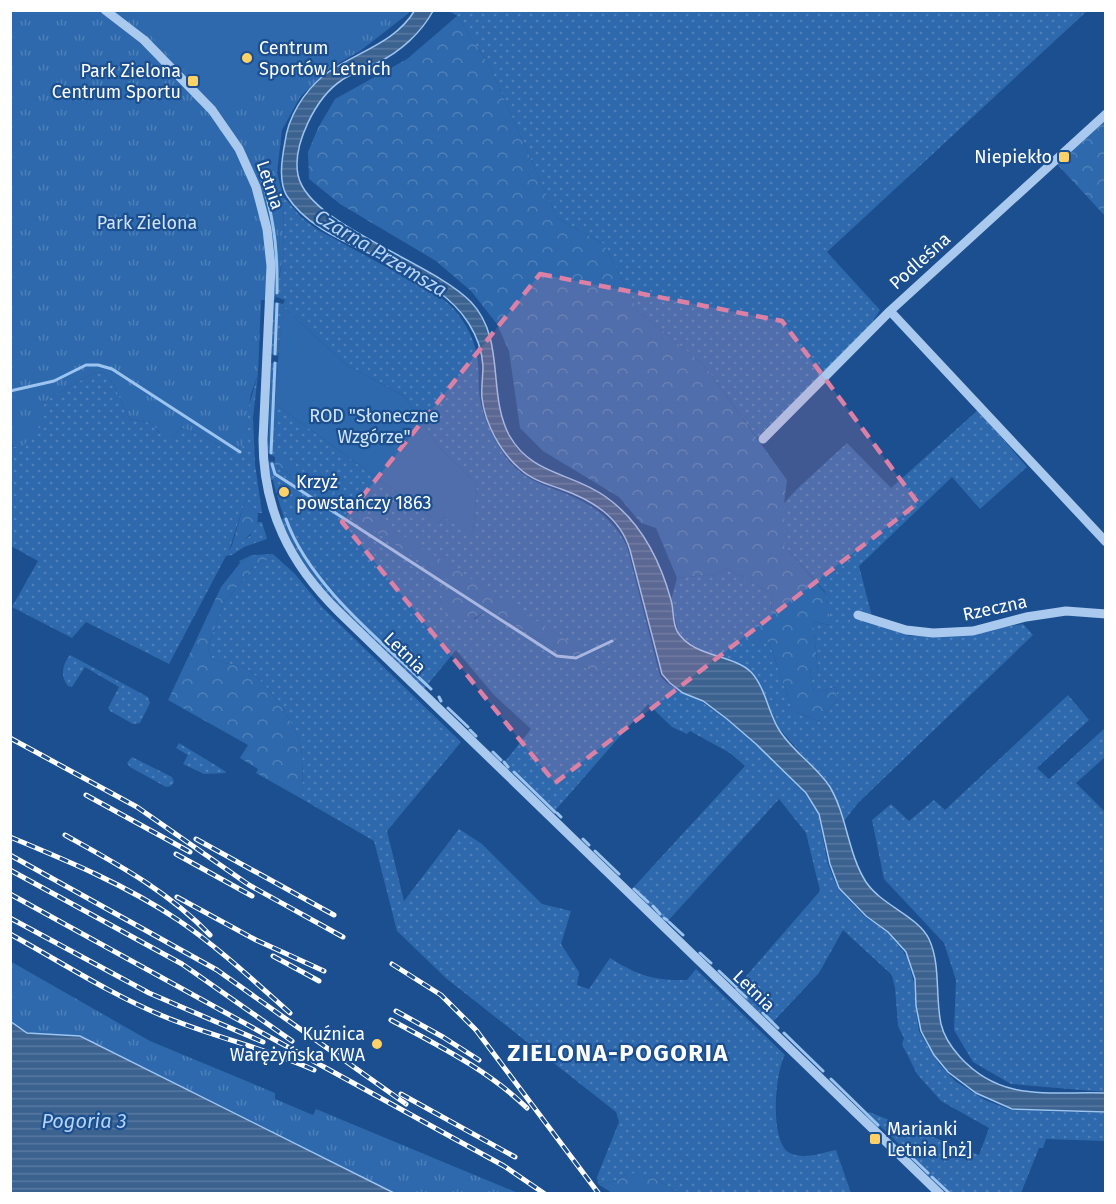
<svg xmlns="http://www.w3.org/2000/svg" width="1116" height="1204" font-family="'Fira Sans',sans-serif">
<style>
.grass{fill:url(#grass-dots)}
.forest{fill:url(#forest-crowns)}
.park{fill:url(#park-tufts)}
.garden{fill:#2e69ad}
.water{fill:url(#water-rules);stroke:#9cc4f0;stroke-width:1.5}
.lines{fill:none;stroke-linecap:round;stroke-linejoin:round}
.stream{stroke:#9cc4f0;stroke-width:3}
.minor{stroke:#a9c9ee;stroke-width:9}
.rail-casing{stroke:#fff;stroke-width:5}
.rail{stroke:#1b4f8f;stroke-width:3;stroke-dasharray:9;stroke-linecap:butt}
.marked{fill:#dd80a5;fill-opacity:0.2;stroke:#dd80a5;stroke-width:4.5;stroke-dasharray:12 8;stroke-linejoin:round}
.poi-dot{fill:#ffd166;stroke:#1b4f8f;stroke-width:2}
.labels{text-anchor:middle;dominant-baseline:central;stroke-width:4.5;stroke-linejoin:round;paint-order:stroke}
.poi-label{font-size:18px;fill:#fff;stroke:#1b4f8f;text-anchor:start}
.street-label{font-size:18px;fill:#fff;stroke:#1b4f8f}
.park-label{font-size:18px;fill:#cfe3fa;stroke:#1b4f8f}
.water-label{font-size:20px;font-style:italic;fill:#b5d3f5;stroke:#1b4f8f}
.district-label{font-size:24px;font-weight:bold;letter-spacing:1.5px;fill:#fff;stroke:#1b4f8f}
</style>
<defs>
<pattern id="grass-dots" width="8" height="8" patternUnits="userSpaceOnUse" patternTransform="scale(1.5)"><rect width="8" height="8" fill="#2e69ad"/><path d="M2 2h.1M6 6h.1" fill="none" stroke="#4d80b9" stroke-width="1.8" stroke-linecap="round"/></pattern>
<pattern id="forest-crowns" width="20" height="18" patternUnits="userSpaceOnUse" patternTransform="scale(1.5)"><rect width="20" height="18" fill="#2e69ad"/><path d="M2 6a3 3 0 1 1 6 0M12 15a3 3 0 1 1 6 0" fill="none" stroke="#4d80b9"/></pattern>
<pattern id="park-tufts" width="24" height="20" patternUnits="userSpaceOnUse" patternTransform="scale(1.5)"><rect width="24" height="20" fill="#2e69ad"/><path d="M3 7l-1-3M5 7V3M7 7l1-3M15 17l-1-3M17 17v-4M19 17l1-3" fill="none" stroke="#4d80b9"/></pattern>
<pattern id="water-rules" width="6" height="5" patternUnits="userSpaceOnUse" patternTransform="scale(1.5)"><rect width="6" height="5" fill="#3c6290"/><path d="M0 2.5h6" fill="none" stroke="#597aa1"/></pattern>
</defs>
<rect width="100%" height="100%" fill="#1b4f8f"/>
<path class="grass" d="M449,11h638l-260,241 53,58 -13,20 -110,108 -53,-73 -66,-54 -34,-67 -47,-26 -68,-153 -32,-49z
M283,196l18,21 17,13 115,62c25,15 42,42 45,70 1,12 0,25 2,37 3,16 10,32 18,46 5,8 12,19 20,25 10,9 23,14 36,19 32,12 57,25 73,57l33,130 8,8 34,18 24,17 29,24 50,51 13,19 10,51 10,25 27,28 23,15 19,25 7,26 1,21 4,27 20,33 16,17 30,19 26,10 94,3v28l-59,-2 -3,9h-4l-18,45h-75l-49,-47 2,-2 -19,-18 -2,2 -13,-12 4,-4 110,43 10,-27 -48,-27 -24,-27 -15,-30 2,-6 -6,-12 -3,-38 -3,-13 -49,-45 -24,43 -48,51 -36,-35 85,-98 -14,-58 -27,-34 -113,124 -34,-34 113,-123 -15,-13 -40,-22 -3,3 -15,-7 -24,-23 -95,109 -50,-49 28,-35 -37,-34 -38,-45 -32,39c-52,-51 -116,-100 -143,-170l3,-1 -7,-23 8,-3v-1l-9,2 -3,-13h-3l-2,-18 3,-1 4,1v3l173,114 -8,25 35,15 13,-10 108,65 13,-7 -334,-212v2l-7,-4 3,-90 7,-1 -3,42 164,119 4,-6 30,17 4,-50 -38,-37 -35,-51 -57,-31 -64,-58 -5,49 -7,-2 3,-52 9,2 2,-4 -9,-3 8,-47z
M96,372l9,1 9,12 15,34 23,4 6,9 14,5 10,-9 18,6 35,21 23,-81 -5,44 2,46 7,49h-4l-8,-7 -4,-8 -18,56 12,-12 10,-6 8,-14h4l5,17 -23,8 -12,8 -6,1 -57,108 -83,-42 -14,16 -60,-31 26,-46 -27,-15 -1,-103 4,4 28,-41 9,-9z
M978,410l49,57 -47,42 -28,-32 -93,89 15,58 36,12h40l73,-12 10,11 -175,168 -14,18 -15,-35 -51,-59 -15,-35 -13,-21 -49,-21 -15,-10 -8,-9 -7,-31 6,-22 41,-4 9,-6 45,26 -1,20 -15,10 13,18 24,69 26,10 18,-21 -1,-13 -22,6 -4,-24 8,1 -5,-48 17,3 -5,-33 -41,-47v-42l13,-14 50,-46 44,45z
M273,554l22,20 27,33 139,135 -74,89 17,70 55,-72 23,15 60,60 29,7 -10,33 18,28 -2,13 12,4 21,-31c27,17 44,23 77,22l9,-11 89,86c-10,17 -16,88 5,98 14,7 31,0 46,-3l15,43h-172l-25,-15 -28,-4 -9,7 -19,3 -1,-7 22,-55 -3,-10 -169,-133 -50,-48 -23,-90 -72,-42c0,-16 2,-41 -2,-56 -8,-24 -32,-59 -53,-74 -6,-4 -26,-6 -35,-10l-4,-12 15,-43 32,-39 17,-7 -23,-1 -9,6 -1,-2 13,-6z
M70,655l78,42 2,6 -10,20 -7,1 -23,-13 -2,-3 11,-21 -34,-20 -13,20 -4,-1c-8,-10 -6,-21 2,-31z
M1068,695l21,25 -52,48 12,11 56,-51v29l-29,26 29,29v280l-94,-8 -38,-22 -19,-32 2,-50 -12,-37 -60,-64 -12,-59 19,-16 18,17 25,-21 11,10z
M179,743l46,28 1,2 -22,1 -21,-10 5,-9 -12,-7z
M132,757l40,20 2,5 -3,4 -5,1 -36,-20 -3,-4z"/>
<path class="forest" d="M457,16l32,49 68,153 47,26 34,67 66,54 83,115 -3,23v42l41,48 6,32 -18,-3 5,49 -8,-2 4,24 22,-6 1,13 -18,21 -26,-10 -24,-69 -7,1 -10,-6 4,-13 15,-10 1,-20 -45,-26 -9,6 -41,4 -21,-50 -15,-5 -22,-26 -76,-46 -23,-23 -11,-77 -12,-27 -26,-33 -35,-30 -96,-57 -31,-25 -1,-27 10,-24 17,-29 72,-40z
M1105,119v97l-48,-52z
M275,454l334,213 -13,7 -108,-65c-20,14 -19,14 -42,5l-6,-10 7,-25 -172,-114z
M246,497l4,9 8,7 -1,15 -31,28 6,-11z
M257,555h14l1,3 -17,7 -32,39 -15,43 4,12c9,4 29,6 35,10 21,15 45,50 53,74 4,15 2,40 2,56l-46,-26 2,-4 -18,-11 8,-13 -80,-45 53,-113 19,-24 9,-6z
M636,1173l18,5 25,15h-67l-14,-9 19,-3 9,-7z"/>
<path class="park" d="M11,11h398v2l-49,38 -30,17 -30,29 -18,33 -5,43 6,23 1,54 -9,50h-14l-3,74 -7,20 -9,54 -7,7 -35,-21 -18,-6 -10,9c-10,0 -15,-6 -20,-14l-23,-4 -15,-34 -9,-12 -9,-1 -45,25 -9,9 3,16 -22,24 -9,1 -3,-4z
M10,961l140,80 125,52v6l38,16 3,-6 202,84h-507z"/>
<path class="garden" d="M372,11l9,11 -69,42 -40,29 -8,-10 -36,27 -52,-48 -48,-51z
M282,306l65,59 57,31 35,51 38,37 -4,51 -30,-18 -4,6 -164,-119z"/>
<path class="water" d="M415,10l18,1c-12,22 -33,41 -56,52 -12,6 -25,10 -35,17 -26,17 -50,65 -44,95 10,50 135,87 173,127 35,37 16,91 38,133 23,41 63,37 97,62 34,24 54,63 65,103 3,10 1,21 6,31 16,27 56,23 74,41 14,15 17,39 27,56 13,23 38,37 52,59 17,29 18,67 36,95 15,23 52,34 63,57 12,26 6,57 12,85 3,13 10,23 19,33 42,46 90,34 145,36v19l-93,-3 -36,-16 -28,-21 -14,-17 -13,-24 -5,-25 -1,-27 -9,-27 -18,-20 -22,-16 -27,-28 -9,-24 -11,-50 -13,-21 -50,-49 -29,-25 -24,-18 -20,-8 -13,-10 -8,-9 -32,-124c-10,-33 -38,-50 -69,-61 -14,-5 -29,-9 -41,-20 -19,-16 -35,-45 -38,-71 -1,-10 1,-21 1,-32 -2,-31 -21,-58 -46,-75 -19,-11 -37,-22 -56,-32 -32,-16 -74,-31 -94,-63 -9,-14 -5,-38 -2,-54 3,-25 19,-50 38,-66 31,-24 71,-31 92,-66z
M10,1021l17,12 53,3 314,157h-383z"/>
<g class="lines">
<path class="stream" d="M258,166c15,48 20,78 19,127
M275,354l2,-50
M10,391l44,-10 32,-16h12l14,4 128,83
M271,453l4,-90
M272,464l3,10 282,182 19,2 36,-17
M286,519c23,66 95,122 145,170
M439,697l2,4
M448,708l20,19
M470,730l6,6
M493,752l8,8
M504,762l4,5
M514,772l41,40
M557,813l4,4
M583,839l6,6
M595,851l24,23
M634,889l14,13
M653,906l7,8
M664,918l3,2
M669,922l14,13
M700,953l11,10
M719,971l17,16
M737,989l9,8
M763,1013l15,15
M784,1033l39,38
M831,1079l47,46
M900,1146l28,27
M932,1177l17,16"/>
<path class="minor" d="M105,10l39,30 68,70 27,39 17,38 11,42 4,37 -8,174c0,70 27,124 76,172l601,582
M890,311l216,231
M763,439l127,-128 216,-197
M858,615l48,15 27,3 40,-2 53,-14 40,-6 40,3"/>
<g class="rail-casing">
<path id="rail" d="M10,738l127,69 112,78 94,52
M86,795l104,57
M65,835c52,29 103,56 145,100
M10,837c58,24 116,48 168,83 40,27 76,61 112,93
M196,839l138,76
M176,854l76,42
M10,855l207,115 189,134
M10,870l172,94 110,77
M10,894l494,272 41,28
M177,897l79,43 68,31
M10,918l139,75 114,49
M10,934c51,28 100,60 153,82 50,21 102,32 151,54
M273,956l46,25
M392,964l49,31 35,35 123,164
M396,1011l47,26 36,23
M391,1020c48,26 97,50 136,88
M401,1094l114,63"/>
</g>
<use href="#rail" class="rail"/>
</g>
<path class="marked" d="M540,274l242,47 136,182 -363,280 -213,-261z"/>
<g class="poi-dot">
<circle cx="247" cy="58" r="6"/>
<rect x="187" y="75" width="12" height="12" rx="3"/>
<rect x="1058" y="151" width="12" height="12" rx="3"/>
<circle cx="284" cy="492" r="6"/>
<circle cx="377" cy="1044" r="6"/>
<rect x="869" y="1133" width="12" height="12" rx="3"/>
</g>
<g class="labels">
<g class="poi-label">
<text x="259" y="48">Centrum<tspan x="259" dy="21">Sportów Letnich</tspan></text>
<text x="181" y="71" text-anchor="end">Park Zielona<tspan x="181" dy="21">Centrum Sportu</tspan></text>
<text x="1052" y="157" text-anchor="end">Niepiekło</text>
<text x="296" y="482">Krzyż<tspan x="296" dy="21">powstańczy 1863</tspan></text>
<text x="365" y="1034" text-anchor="end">Kuźnica<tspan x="365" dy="21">Warężyńska KWA</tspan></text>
<text x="887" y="1129">Marianki<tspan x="887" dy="21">Letnia [nż]</tspan></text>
</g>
<g class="street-label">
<text transform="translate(270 185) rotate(71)">Letnia</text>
<text transform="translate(920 261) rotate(-42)">Podleśna</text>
<text transform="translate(995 608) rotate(-12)">Rzeczna</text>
<text transform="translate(405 653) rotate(44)">Letnia</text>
<text transform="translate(754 991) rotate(44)">Letnia</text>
</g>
<g class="park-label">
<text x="147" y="223">Park Zielona</text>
<text x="374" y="416">ROD "Słoneczne<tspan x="374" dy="21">Wzgórze"</tspan></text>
</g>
<g class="water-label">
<text transform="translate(381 253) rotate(31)">Czarna Przemsza</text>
<text x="84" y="1121">Pogoria 3</text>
</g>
<g class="district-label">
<text x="618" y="1053">ZIELONA-POGORIA</text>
</g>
</g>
<rect width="1116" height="1204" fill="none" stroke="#ffffff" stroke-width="24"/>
</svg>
